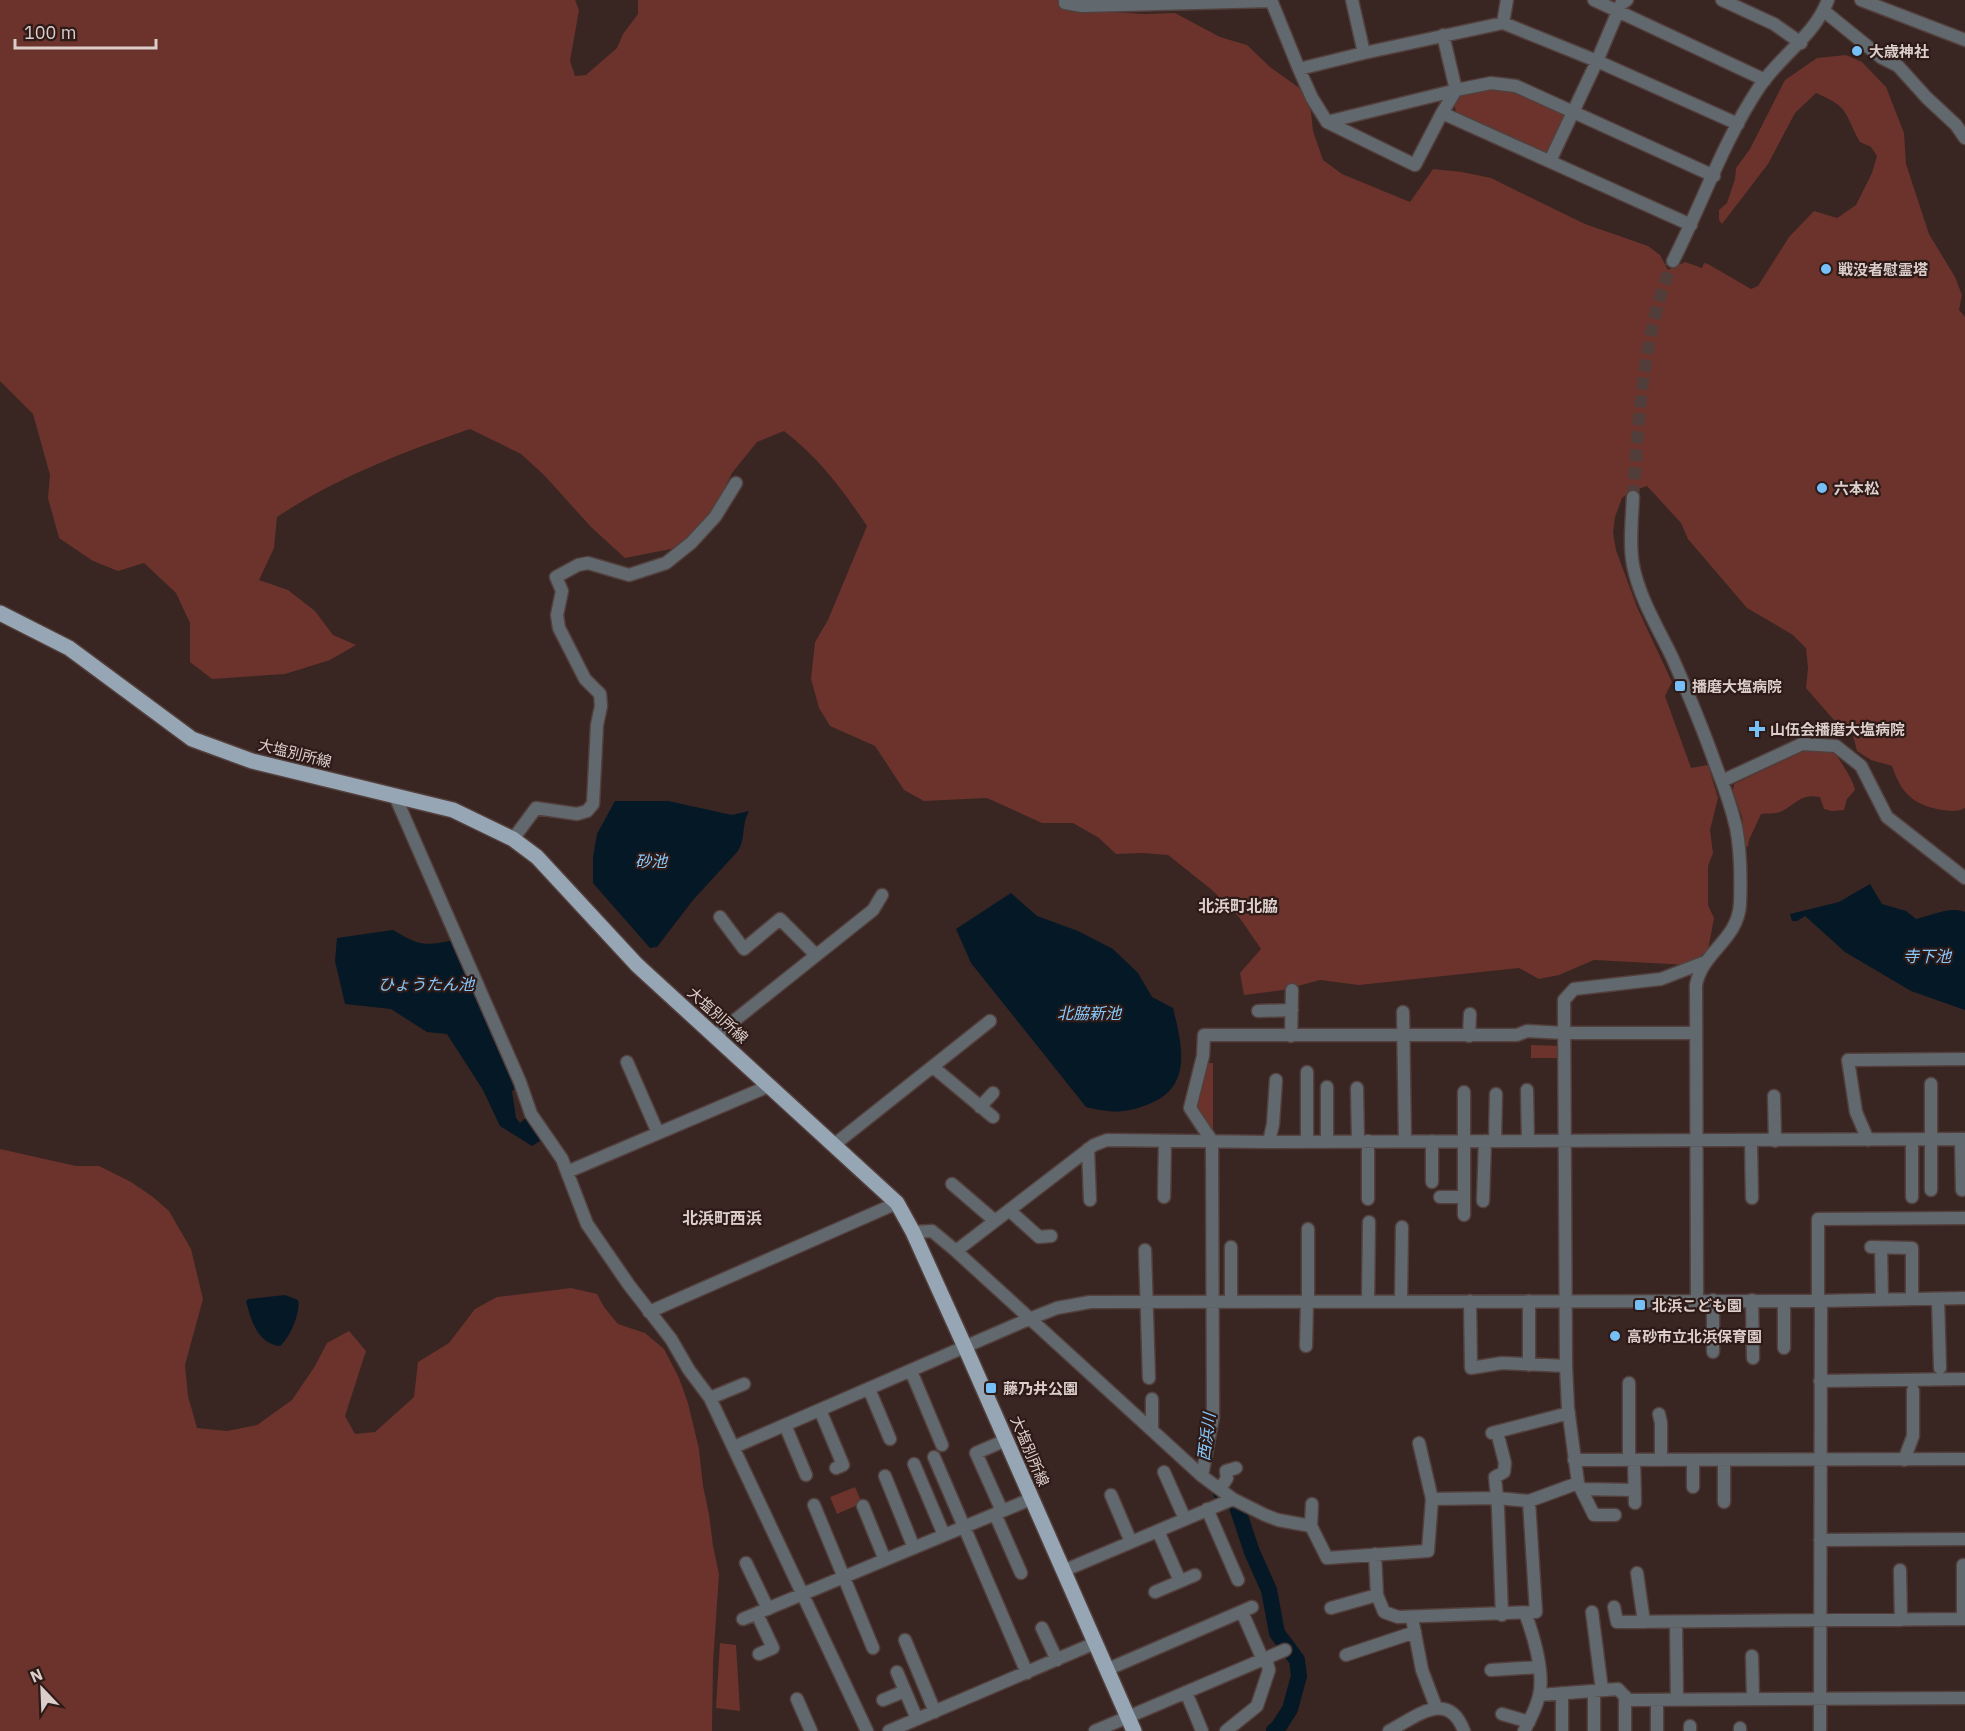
<svg xmlns="http://www.w3.org/2000/svg" width="1965" height="1731" font-family="'IBM Plex Sans','Noto Sans JP',sans-serif">
<style>
.green{fill:#6b332b}
.water{fill:#051826}
.lines{fill:none;stroke-linecap:round;stroke-linejoin:round}
.river{stroke:#051826;stroke-width:16}
.minor-tunnel{stroke:#513e3b;stroke-width:12;stroke-dasharray:12 6;stroke-linecap:butt}
.minor-casing{stroke:#53403d;stroke-width:15}
.major-casing{stroke:#53403d;stroke-width:18}
.minor{stroke:#61696f;stroke-width:12}
.major{stroke:#96a6b4;stroke-width:15}
.poi-dot{fill:#77c0f7;stroke:#2e1b18;stroke-width:2}
.labels{text-anchor:middle;dominant-baseline:central;stroke-width:4.5;stroke-linejoin:round;paint-order:stroke}
.poi-label{font-size:15px;font-weight:bold;fill:#dbcecb;stroke:#2e1b18;text-anchor:start}
.street-label{font-size:15px;fill:#dbcecb;stroke:#2e1b18}
.water-label{font-size:16px;font-style:italic;fill:#86cafe;stroke:#2e1b18}
.neighbourhood-label{font-size:16px;font-weight:bold;fill:#dbcecb;stroke:#2e1b18}
</style>
<rect width="100%" height="100%" fill="#392522"/>
<path class="green" d="M0,0h575l4,10 -9,51 5,15 11,-1 31,-27 6,-14 15,-20v-14h422l12,11h25l47,3 31,-1 45,24 27,8 23,22 35,25 6,20 2,19 10,29 19,14 68,28 23,-33 29,3 29,6 94,46 63,22 12,9 8,15 17,-8 17,6 2,-5 4,1 43,25 7,-3 31,-49 25,-26 23,7 19,-13 16,-32 5,-17 -6,-9 -11,-5c-17,-30 -9,-34 -44,-49l-21,20 -27,51 -46,60 -3,-4v-10l8,-7 8,-24 1,-11 14,-19 35,-69 32,-22 29,-3 16,7 24,25 18,46 2,31 23,70 26,43 7,18 -3,15 6,7v491c-7,4 -16,3 -23,2 -29,-5 -41,-17 -50,-44l-21,-6 -14,-9 -4,-16 -20,-16 -27,-31 2,-20 -2,-20 -13,-13 -46,-27 -59,-69 -7,-16 -34,-37 -17,6 -8,6 -7,19 -2,16 3,17 21,57 35,75 -7,14 26,72 17,-3 10,33 -8,32 3,23 -5,13v39l6,13 -6,32 -19,15 -95,-5 -35,15 -20,4 -20,-11 -160,17 -39,-5 -37,10 -39,5 -4,-22 21,-24 -22,-32 -27,-27 -44,-35 -26,-2 -26,1 -17,-16 -26,-15h-31l-55,-25 -63,3 -20,-11 -29,-44 -45,-20 -11,-18 -8,-29 4,-37 13,-22 39,-94c-25,-37 -47,-67 -83,-95l-27,11 -25,31 -24,49 -32,26 -51,10 -34,-31 -47,-52 -23,-21 -51,-25c-67,23 -134,49 -193,88l-3,31 -15,32 29,10 27,21 18,24 23,10 -26,15 -45,14 -73,5 -22,-17v-39l-14,-30 -32,-30 -26,8 -25,-10 -34,-23 -11,-40 2,-23 -17,-61 -33,-33z
M1493,87l19,3 51,22c3,11 -8,36 -18,41l-89,-41 -2,-8c8,-16 23,-15 39,-17z
M1810,748l15,1 11,4c6,13 16,23 19,37l-8,9 -3,11 -12,1 -8,-2 -4,-12c-21,-4 -25,9 -40,15 -5,2 -13,1 -19,2l-12,26 -1,6 -3,1 -3,-30 -9,-26 1,-7z
M1531,1045l30,1 1,12h-31z
M1205,1063h8v72l-19,-26z
M0,1149l76,17h23l32,16 22,15 16,14 22,38 12,50 -18,66 3,31 9,32 30,3 30,-6 35,-25 23,-34 12,-23 22,-12 17,20 -21,65 10,18 20,-2 39,-35 4,-35 31,-19 26,-34 22,-12 74,-9 26,6 7,13 14,17 27,9 19,16 15,29 9,25 11,46 4,37 6,28 4,32 6,28 -6,89 -1,68h-712z
M855,1487l7,16 -25,11 -7,-17z
M720,1643l16,2 4,66 -24,-3z"/>
<path class="water" d="M615,801h53l64,14 17,-4c-8,14 -3,27 -11,40l-45,49 -36,47 -7,1 -57,-65v-26l4,-23z
M1870,884l12,20 24,7 10,8c16,-3 33,-13 49,-7v98l-54,-19 -66,-39 -40,-36 -8,5h-5l-2,-7 49,-12z
M1011,893l26,23 41,15 35,18 25,24 14,24 21,11c9,37 20,79 -24,96 -26,10 -36,9 -63,3l-115,-144 -15,-34z
M393,930c25,15 31,17 60,10l64,148 -5,3 4,27 4,5 7,-6 16,22 -11,7 -32,-20 -17,-36 -36,-56 -20,-2 -36,-23 -46,-5 -10,-43 2,-23z
M285,1295l13,5c3,12 -8,38 -18,46 -22,-2 -29,-25 -34,-45l3,-2z"/>
<g class="lines">
<path class="river" d="M1221,1493l15,11 16,48 17,38 8,43 20,27 2,16 -9,33 -12,19 -4,3"/>
<path class="minor-tunnel" d="M1633,497c6,-78 9,-163 40,-236"/>
<g class="minor-casing">
<path id="minor" d="M1065,0v3l17,3 189,-5
M1271,0l28,69 13,29 15,24 88,43 27,-52 249,112
M1352,0l12,53
M1594,0l171,80
M1722,0l52,24 27,19
M1861,0l104,40
M1824,11l58,47 16,8 29,32 29,27 9,13
M1503,23l4,-23
M1299,69l65,-16 139,-30 94,38 141,63
M1442,113l14,-23 -13,-55
M1327,122l134,-33 30,-6 25,3 198,90
M1550,161l47,-100 24,-57 6,-4
M1673,261c29,-57 50,-119 85,-172 21,-33 56,-52 70,-89
M1633,497c-1,22 -4,47 0,68 6,32 25,63 39,92 16,36 31,72 44,109 8,20 15,40 20,61 5,25 5,51 4,77 -2,36 -38,48 -44,81l1,315
M1722,781l80,-37 34,2 25,20 26,51 78,61
M395,796l125,286 11,32 31,45 25,65 42,61 42,54 18,31 21,28 157,333
M513,839l23,-31 41,6 10,-3 6,-7 4,-79 4,-19 -1,-12 -15,-15 -26,-51 -2,-13 5,-24 -6,-14 22,-12 10,-2 41,12 37,-12 25,-20 24,-26 21,-34
M720,917l24,32 36,-30 36,36
M1258,1011l34,-1
M1403,1012l2,129
M715,1036l158,-126 9,-15
M1291,1036l1,-46
M1469,1036l1,-22
M627,1062l31,71
M933,1067l60,50
M1307,1072v69
M1931,1084v106
M1327,1087v54
M1357,1088l1,53
M1527,1090l1,51
M1774,1096l1,45
M980,1107l13,-14
M1961,1139l1,51
M1868,1140l-12,-28 -8,-52 117,-1
M1912,1140v57
M1495,1141l1,-47
M1751,1141l1,57
M1269,1142l4,-18 3,-44
M835,1144l155,-123
M1088,1149l2,51
M567,1172l202,-86
M1432,1182v-41
M952,1184l43,37
M1164,1197l1,-56
M1440,1197h24
M1368,1199v-58
M1483,1201l2,-60
M1009,1210l30,27 12,-1
M1464,1215v-123
M913,1232l19,-1 24,20 246,225 31,23 32,16 13,5 33,6 16,32 101,-7 4,-52 65,-1 32,3 49,-18 -10,-75 -2,-42 -2,-366 10,-11 87,-10 44,-17
M1871,1247l41,1v51
M1881,1248l1,51
M1145,1250l4,128
M956,1251l138,-106 13,-5 162,2 696,-3
M1938,1299l2,69
M1713,1300v52
M1752,1300l1,58
M1368,1301l1,-79
M1401,1301l1,-74
M1470,1301l1,67 31,-5 64,3
M1784,1301v47
M1818,1301v-82l147,-1
M1231,1302v-55
M1308,1302v-73
M649,1312l248,-109
M1306,1346l1,-44
M1529,1365v-64
M911,1371l31,74
M1820,1381l145,-2
M1629,1383v77
M869,1389l21,50
M710,1398l34,-14
M820,1410l23,55 -7,3
M1659,1414l2,9v37
M785,1425l21,50
M1152,1430v-31
M1497,1432l8,31 -1,9 -9,5 3,32 4,106
M1492,1433l77,-20
M1419,1443l13,56
M734,1447l295,-128 28,-11 33,-6 728,-1 147,-3
M934,1457l93,216
M1574,1460l391,-1
M1634,1460l1,43
M1693,1460v27
M1724,1460v42
M1904,1460l9,-24v-46
M914,1464l30,71
M1164,1472l21,47
M885,1476l29,72
M1202,1476l11,-59 -1,-276 -22,-33 13,-52 1,-21h313l10,-4 38,2h131
M1578,1483l16,32h21
M1220,1489l7,-11 -1,-7 10,-3
M1582,1489l53,1
M1111,1495l20,47
M814,1505l59,143
M863,1506l22,54
M1207,1509l31,71
M1002,1511l-26,-58 30,-13
M995,1514l26,59
M1311,1526l1,-22
M1158,1531l22,50
M1820,1540l145,-1
M1375,1554l2,41 7,17 14,5 138,-5 -7,-111
M746,1563l22,46
M1900,1570l1,50
M1063,1571l170,-72
M1637,1573l7,49
M1155,1592l40,-17
M1614,1607l3,15 348,-3
M1331,1608l46,-13
M1242,1612l21,48
M1592,1612l10,78
M757,1614l16,34 -14,6
M1412,1618l10,52 14,37
M743,1619l288,-120
M1963,1619v-54
M1676,1622l1,78
M1042,1628l15,32
M905,1640l30,72
M1346,1655l69,-23
M1752,1656l1,43
M1106,1670l146,-63
M1491,1670l48,-3
M897,1672l20,47
M1594,1691v40
M1186,1692l16,39
M1540,1695l78,-6 10,11 337,-2
M1625,1696v35
M797,1699l14,32
M883,1700l22,-9
M1657,1700v31
M1502,1714l27,8
M1740,1728v3
M889,1731l206,-88
M1095,1731l190,-81
M1226,1731l31,-25 12,-36 -3,-11
M1389,1731c27,-14 59,-43 75,0
M1524,1731c6,-11 12,-23 15,-35 6,-23 -6,-62 -14,-83
M1562,1731v-38
M1690,1731v-5
M1820,1731l1,-430"/>
</g>
<g class="major-casing">
<path id="major" d="M0,613l69,35 123,91 60,22 201,49 60,29 24,18 100,108 260,238 16,29 52,115 169,384"/>
</g>
<use href="#minor" class="minor"/>
<use href="#major" class="major"/>
</g>
<g class="poi-dot">
<circle cx="1857" cy="51" r="6"/>
<circle cx="1826" cy="269" r="6"/>
<circle cx="1822" cy="488" r="6"/>
<rect x="1674" y="680" width="12" height="12" rx="3"/>
<path d="M1754 720h6v6h6v6h-6v6h-6v-6h-6v-6h6z"/>
<rect x="1634" y="1299" width="12" height="12" rx="3"/>
<circle cx="1615" cy="1336" r="6"/>
<rect x="985" y="1382" width="12" height="12" rx="3"/>
</g>
<g class="labels">
<g class="poi-label">
<text x="1869" y="51">大歳神社</text>
<text x="1838" y="269">戦没者慰霊塔</text>
<text x="1834" y="488">六本松</text>
<text x="1692" y="686">播磨大塩病院</text>
<text x="1770" y="729">山伍会播磨大塩病院</text>
<text x="1652" y="1305">北浜こども園</text>
<text x="1627" y="1336">高砂市立北浜保育園</text>
<text x="1003" y="1388">藤乃井公園</text>
</g>
<g class="street-label">
<text transform="translate(295 753) rotate(14)">大塩別所線</text>
<text transform="translate(718 1015) rotate(42)">大塩別所線</text>
<text transform="translate(1030 1451) rotate(67)">大塩別所線</text>
</g>
<g class="water-label">
<text x="651" y="861">砂池</text>
<text x="1927" y="956">寺下池</text>
<text x="426" y="984">ひょうたん池</text>
<text x="1089" y="1013">北脇新池</text>
<text transform="translate(1206 1437) rotate(-83)">西浜川</text>
</g>
<g class="neighbourhood-label">
<text x="1238" y="906">北浜町北脇</text>
<text x="722" y="1218">北浜町西浜</text>
</g>
</g>
<g transform="translate(42 1689) rotate(337)" stroke="#2e1b18" stroke-width="4.5" paint-order="stroke">
<path d="M0-4.5L10 22L0 15L-10 22Z" fill="#dbcecb"/>
<text y="-9" font-size="16" font-weight="bold" text-anchor="middle" fill="#dbcecb">N</text>
</g>
<path d="M15 39v9h141v-9" fill="none" stroke="#dbcecb" stroke-width="3"/>
<text x="24" y="39" font-size="18" fill="#dbcecb" stroke="#2e1b18" stroke-width="4.5" paint-order="stroke">100 m</text>
</svg>
